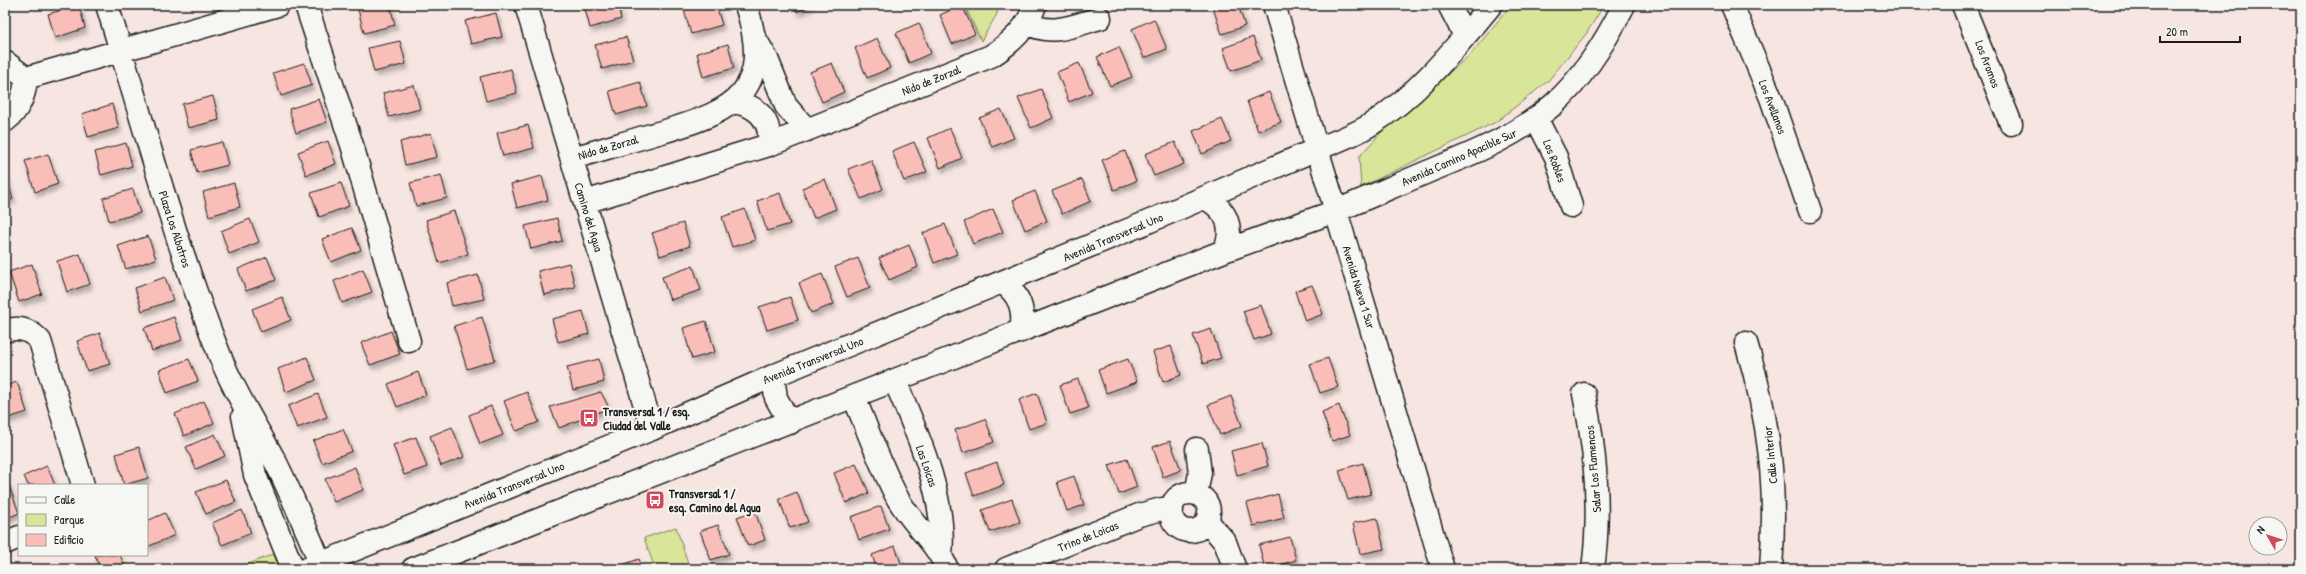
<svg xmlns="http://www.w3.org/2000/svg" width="2306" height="574" font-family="'Patrick Hand',sans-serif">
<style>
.green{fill:#d9e598;stroke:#7a805a}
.building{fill:#fabeb8;stroke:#1c1c1c;filter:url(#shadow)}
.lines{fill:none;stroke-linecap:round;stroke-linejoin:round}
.street-casing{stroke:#1c1c1c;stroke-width:25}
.secondary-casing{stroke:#1c1c1c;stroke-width:25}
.street{stroke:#f6f6f2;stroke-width:22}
.secondary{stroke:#f6f6f2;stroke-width:22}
.labels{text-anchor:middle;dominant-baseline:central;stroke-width:4;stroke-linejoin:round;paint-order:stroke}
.street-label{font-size:12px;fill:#1c1c1c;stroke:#f6f6f2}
.poi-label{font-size:12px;font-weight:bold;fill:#1c1c1c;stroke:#f6f6f2;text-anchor:start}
</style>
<defs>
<filter id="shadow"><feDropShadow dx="2.5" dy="4.5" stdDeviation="2" flood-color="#0004"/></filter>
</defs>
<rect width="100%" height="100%" fill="#f7e5e1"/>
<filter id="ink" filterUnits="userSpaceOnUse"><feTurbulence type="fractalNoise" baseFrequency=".025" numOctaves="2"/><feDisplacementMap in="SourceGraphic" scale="8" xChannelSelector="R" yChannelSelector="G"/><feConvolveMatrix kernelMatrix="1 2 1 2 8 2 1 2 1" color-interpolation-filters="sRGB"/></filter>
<g filter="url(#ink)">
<path class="green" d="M964,5h34l-1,9 -16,27z
M1511,5h93l-18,29 -38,47 -52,41 -135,65 -2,-30 26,-29 86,-74z
M676,527l14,42h-35l-11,-31z
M274,554l4,12 -8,3h-34z"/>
<path class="building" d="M79,5l6,23 -30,10 -7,-24z
M376,5h14l5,20 -31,8 -6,-24z
M584,5h34l3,14 -31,9z
M703,5h13l6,20 -31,9 -7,-24z
M795,5h17l-15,7z
M962,5l13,29 -23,10 -12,-29z
M1212,5h26l7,21 -23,8z
M496,13l6,24 -31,7 -6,-23z
M1154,19l13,30 -23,9 -12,-29z
M919,23l12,30 -22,10 -13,-30z
M626,37l7,23 -31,9 -7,-24z
M1253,37l8,23 -30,11 -8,-23z
M877,38l13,30 -23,10 -12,-30z
M400,41l6,23 -32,8 -6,-24z
M728,44l6,24 -31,9 -6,-24z
M1119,47l13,30 -22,9 -13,-29z
M304,63l8,22 -31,11 -8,-23z
M832,63l12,29 -22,10 -12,-30z
M1079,63l13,29 -23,10 -12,-30z
M511,69l6,24 -31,8 -6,-24z
M640,82l7,24 -31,9 -7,-24z
M414,85l6,24 -31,8 -6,-24z
M1041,89l12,29 -22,10 -13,-30z
M1269,92l12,30 -23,9 -11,-30z
M213,96l6,24 -31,8 -6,-24z
M319,99l8,23 -31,11 -7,-24z
M112,104l7,24 -31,9 -6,-23z
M1001,109l13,29 -22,9 -13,-29z
M1222,119l9,22 -29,13 -9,-23z
M528,125l6,23 -31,8 -6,-23z
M950,128l12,30 -22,10 -12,-30z
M431,133l6,24 -32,8 -5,-23z
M328,141l8,23 -30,11 -8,-23z
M222,142l6,23 -31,8 -6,-23z
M914,142l13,30 -23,9 -12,-30z
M1175,142l9,22 -30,12 -9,-22z
M126,143l6,23 -31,9 -6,-23z
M1125,151l11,30 -22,9 -12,-30z
M48,154l10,30 -23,8 -10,-31z
M871,160l12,29 -22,10 -13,-30z
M5,173l8,26 -8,2z
M441,175l6,23 -31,8 -6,-23z
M542,176l6,24 -31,8 -6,-24z
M825,179l11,30 -22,9 -12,-30z
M1082,179l9,22 -29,13 -10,-23z
M234,183l6,24 -31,9 -6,-24z
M341,183l8,23 -30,11 -8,-24z
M133,189l7,24 -31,8 -6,-23z
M1035,191l12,30 -22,9 -12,-30z
M780,193l10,31 -23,7 -10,-30z
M745,209l10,31 -23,7 -10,-30z
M993,209l10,23 -30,12 -9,-22z
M454,211l14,43 -29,9 -13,-43z
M557,218l5,23 -31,8 -6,-23z
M250,219l9,23 -30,12 -8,-23z
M683,223l7,23 -30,10 -8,-23z
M945,224l12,30 -23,9 -11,-30z
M352,228l9,22 -30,12 -9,-23z
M148,236l8,23 -30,10 -8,-23z
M909,245l9,22 -29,13 -10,-22z
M80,254l10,30 -23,8 -10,-31z
M267,257l9,23 -30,11 -8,-22z
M858,258l12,30 -23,9 -12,-30z
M569,263l6,24 -31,8 -6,-24z
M32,264l10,30 -23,8 -10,-30z
M693,266l8,24 -31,10 -8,-23z
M363,269l9,23 -30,11 -8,-22z
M822,274l12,30 -23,9 -12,-30z
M478,275l6,24 -32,7 -5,-23z
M165,277l8,23 -31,11 -7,-23z
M1312,285l11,29 -18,7 -10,-30z
M282,297l9,23 -30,12 -9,-23z
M790,297l8,23 -31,10 -8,-23z
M1261,305l10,29 -17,6 -11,-29z
M583,311l6,23 -31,8 -6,-23z
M174,317l8,23 -30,11 -8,-23z
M482,317l13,43 -28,9 -13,-43z
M706,321l9,31 -23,7 -9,-31z
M1211,329l10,29 -18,6 -10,-29z
M391,331l9,23 -30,11 -9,-22z
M100,333l10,31 -23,7 -10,-30z
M1171,346l10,29 -18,7 -10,-30z
M307,357l9,23 -30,12 -8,-23z
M1328,358l10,29 -18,6 -10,-29z
M189,359l9,22 -31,12 -8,-23z
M599,359l5,23 -31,8 -6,-23z
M1128,359l9,23 -31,11 -8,-23z
M418,372l8,23 -29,12 -9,-23z
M1078,379l10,29 -18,6 -10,-29z
M17,382l10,30 -22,7v-33z
M527,392l12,30 -23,9 -12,-30z
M601,392l8,16 -50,20 -9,-21z
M1037,393l10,30 -18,6 -10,-29z
M318,394l9,23 -30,11 -9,-22z
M1231,396l11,30 -22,9 -12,-30z
M204,401l10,22 -30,13 -9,-22z
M1339,405l11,30 -18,6 -10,-29z
M491,406l12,29 -23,9 -11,-29z
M985,419l9,23 -31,11 -8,-23z
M452,427l12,30 -23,9 -11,-30z
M343,429l9,22 -30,12 -9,-22z
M215,434l10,22 -29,13 -10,-22z
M416,437l11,30 -23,8 -11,-30z
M1170,441l11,29 -18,7 -10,-30z
M1262,443l6,23 -31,9 -6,-24z
M139,447l9,31 -24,7 -8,-31z
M1127,459l10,28 -18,7 -10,-29z
M997,462l7,23 -30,11 -8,-23z
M1363,463l8,31 -23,6 -9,-30z
M856,464l13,29 -23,10 -12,-30z
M47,466l8,19h-27l-4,-9z
M355,467l8,23 -29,12 -9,-23z
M1074,476l10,29 -17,6 -10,-29z
M226,480l10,22 -30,12 -10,-22z
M8,483l11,30 -14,6v-34z
M797,492l11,30 -18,6 -11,-29z
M1278,494l6,24 -31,8 -6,-23z
M1012,499l8,23 -30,10 -8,-22z
M881,506l8,23 -30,11 -8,-23z
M242,510l9,23 -29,12 -10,-22z
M755,511l10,29 -17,6 -11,-29z
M165,513l10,22 -28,12v-26z
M1377,518l7,31 -24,5 -7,-31z
M718,525l11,29 -18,6 -11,-29z
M1290,537l6,23 -31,9 -6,-24z
M895,546l8,23h-26l-5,-14z
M95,555h25l6,14h-26z
M639,559l4,10h-20l-1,-4z"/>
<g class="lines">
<g class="street-casing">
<path id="street" d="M107,5c37,119 68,240 115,356 15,36 36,68 54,102 17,34 32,71 47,106
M306,5l46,140 57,196
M526,5l126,424
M1274,5l43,144c18,-7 37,-14 53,-24 49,-31 84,-76 121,-120
M1449,5l16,31
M1732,5l39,93 39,113
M1963,5l48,119
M1027,23c25,14 48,2 73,-5
M756,40l11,19 19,47 21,24
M5,62l21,16c-1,17 -7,32 -21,43
M26,78l252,-73
M733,102c24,3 39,18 36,43
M1536,118l20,39 15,49
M572,158c30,-8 60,-18 90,-26 76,-22 111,-42 84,-127
M585,202l184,-57 222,-89c20,-13 37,-28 44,-51
M5,331c14,-5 25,-1 35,10l43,144
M1746,343c24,79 31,143 25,226
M895,381c22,52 52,117 46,174
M1584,394c12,58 17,115 9,175
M854,397c14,34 27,70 44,102 14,25 39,44 49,70
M243,416l12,59 38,94
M1171 512a19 19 0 1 1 38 0a19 19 0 1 1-38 0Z
M1196,494l4,-21 -3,-24
M1207,521l18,21 10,27
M5,543l14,-6
M1006,569l133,-54 23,-6 10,1
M1443,569l-107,-358c34,-14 67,-29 101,-43 42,-17 82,-34 117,-64 30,-27 52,-63 70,-99"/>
</g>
<g class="secondary-casing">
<path id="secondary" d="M1205,198c22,12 30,30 19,53
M1003,283c17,12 22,28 18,48
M773,376l3,22 14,25
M307,569l345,-140 121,-53 370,-152 174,-75 19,62 -112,40 -811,318"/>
</g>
<use href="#street" class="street"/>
<use href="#secondary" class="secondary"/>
</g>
</g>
<defs>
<g id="bus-square" transform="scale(1)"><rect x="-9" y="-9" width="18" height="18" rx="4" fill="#d1495b" stroke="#f6f6f2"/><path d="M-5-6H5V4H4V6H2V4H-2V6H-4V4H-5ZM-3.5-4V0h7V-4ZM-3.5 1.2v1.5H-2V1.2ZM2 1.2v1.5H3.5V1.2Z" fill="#fff"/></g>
</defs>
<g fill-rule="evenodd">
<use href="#bus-square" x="589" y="418"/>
<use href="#bus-square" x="655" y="500"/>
</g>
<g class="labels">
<g class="street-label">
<text transform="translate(1988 64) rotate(69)">Los Aromos</text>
<text transform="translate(931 80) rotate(-22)">Nido de Zorzal</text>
<text transform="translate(1773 107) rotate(69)">Los Avellanos</text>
<text transform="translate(608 147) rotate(-16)">Nido de Zorzal</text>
<text transform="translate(1459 157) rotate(-24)">Avenida Camino Apacible Sur</text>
<text transform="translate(1555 161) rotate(69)">Los Robles</text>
<text transform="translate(589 217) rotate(73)">Camino del Agua</text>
<text transform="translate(175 229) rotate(72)">Plaza Los Albatros</text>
<text transform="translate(1113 237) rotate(-23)">Avenida Transversal Uno</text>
<text transform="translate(1359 287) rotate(73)">Avenida Nueva 1 Sur</text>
<text transform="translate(813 360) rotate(-22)">Avenida Transversal Uno</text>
<text transform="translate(1770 455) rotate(-96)">Calle Interior</text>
<text transform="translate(927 466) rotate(71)">Las Loicas</text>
<text transform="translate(1593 469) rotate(-95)">Salar Los Flamencos</text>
<text transform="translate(514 485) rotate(-22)">Avenida Transversal Uno</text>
<text transform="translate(1088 536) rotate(-22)">Trino de Loicas</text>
</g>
<g class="poi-label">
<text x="603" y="411">Transversal 1 / esq.<tspan x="603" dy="14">Ciudad del Valle</tspan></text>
<text x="669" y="493">Transversal 1 /<tspan x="669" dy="14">esq. Camino del Agua</tspan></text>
</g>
</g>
<rect width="2306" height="574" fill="none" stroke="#f6f6f2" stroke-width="20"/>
<rect x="10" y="10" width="2286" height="554" fill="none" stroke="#1c1c1c" stroke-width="1.5" filter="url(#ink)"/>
<rect x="18" y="484" width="130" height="72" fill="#f6f6f2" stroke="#9f9f9c"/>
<rect x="26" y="497" width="20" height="6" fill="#f6f6f2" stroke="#9f9f9c"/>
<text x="54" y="504" font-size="12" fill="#1c1c1c">Calle</text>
<rect x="26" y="514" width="20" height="12" fill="#d9e598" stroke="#9f9f9c"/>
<text x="54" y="524" font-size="12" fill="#1c1c1c">Parque</text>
<rect x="26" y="534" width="20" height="12" fill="#fabeb8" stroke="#9f9f9c"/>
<text x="54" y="544" font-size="12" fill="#1c1c1c">Edificio</text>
<g transform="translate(2268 536) rotate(309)"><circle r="19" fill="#f6f6f2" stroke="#9f9f9c"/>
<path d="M0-3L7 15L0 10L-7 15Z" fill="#d1495b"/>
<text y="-6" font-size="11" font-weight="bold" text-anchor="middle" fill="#1c1c1c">N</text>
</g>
<path d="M2160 36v6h80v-6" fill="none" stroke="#1c1c1c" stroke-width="2"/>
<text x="2166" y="36" font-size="12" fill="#1c1c1c" stroke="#f6f6f2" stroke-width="3" paint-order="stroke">20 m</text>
</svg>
